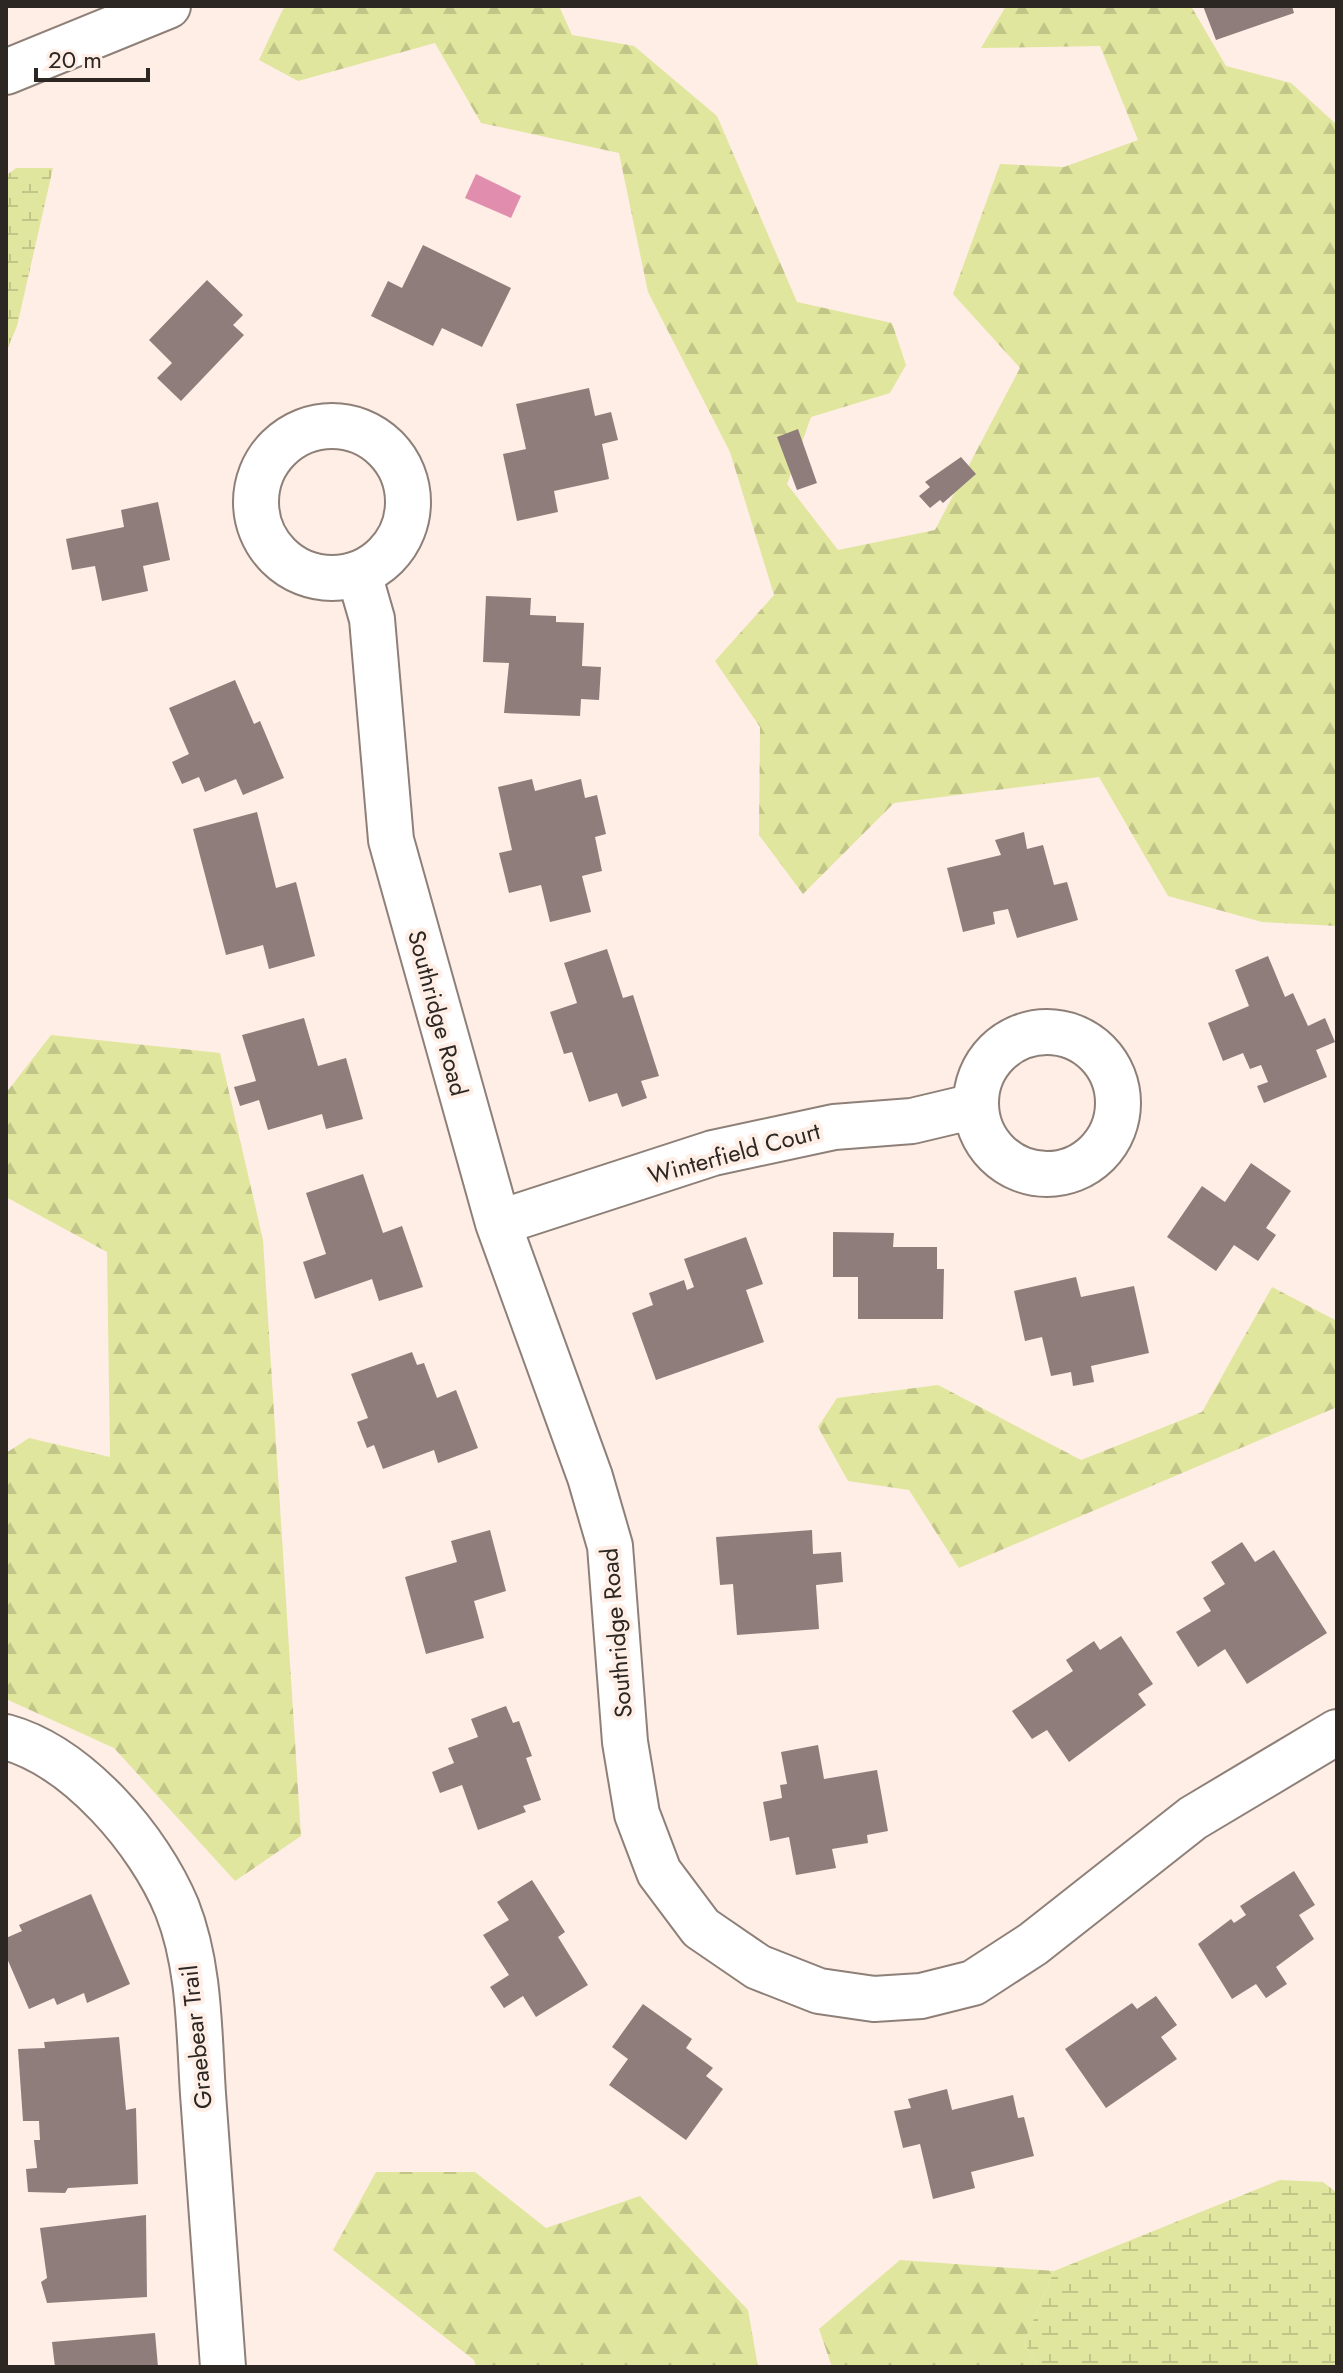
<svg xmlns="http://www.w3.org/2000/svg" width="1343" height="2373" font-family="Jost,sans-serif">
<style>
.forest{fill:url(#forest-firs)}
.wetland{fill:url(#wetland-marsh)}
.water{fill:#e18eae}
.building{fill:#8e7d7b}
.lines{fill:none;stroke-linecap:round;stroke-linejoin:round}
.minor-casing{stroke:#8e8078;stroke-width:48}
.major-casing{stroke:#8e8078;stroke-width:48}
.minor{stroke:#fff;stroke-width:44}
.major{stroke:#fff;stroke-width:44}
.labels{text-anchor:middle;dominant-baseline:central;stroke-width:8;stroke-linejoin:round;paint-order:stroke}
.street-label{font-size:24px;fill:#2c2723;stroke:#feeee5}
</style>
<defs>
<pattern id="forest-firs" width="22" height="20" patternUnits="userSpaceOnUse" patternTransform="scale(2)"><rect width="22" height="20" fill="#e1e69e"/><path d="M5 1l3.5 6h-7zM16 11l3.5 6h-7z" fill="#c1c588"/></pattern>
<pattern id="wetland-marsh" width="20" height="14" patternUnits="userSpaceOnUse" patternTransform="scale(2)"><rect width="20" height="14" fill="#e1e69e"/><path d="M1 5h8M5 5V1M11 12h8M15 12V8" fill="none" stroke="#c1c588"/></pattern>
</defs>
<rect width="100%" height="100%" fill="#feeee5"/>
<path class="forest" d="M290,6h269l13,29 62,11 83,70 80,186 95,21 14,42 -16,28 -79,24 -24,67 51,66 97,-20 85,-162 -67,-74 47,-130 64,3 74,-27 -38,-94 -119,2 25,-42h185l35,60 65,17 46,42v801l-75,-4 -94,-26 -69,-119 -205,26 -91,91 -44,-59 1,-108 -45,-66 59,-66 -44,-143 -82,-160 -29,-139 -138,-30 -46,-80 -137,38 -39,-21 24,-51z
M51,1035l169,18 43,187 38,596 -66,45 -121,-133 -108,-49v-246l23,-15 81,19 -3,-205 -101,-55v-104z
M1272,1287l65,34v86l-378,161 -50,-78 -61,-9 -30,-54 19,-29 101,-13 143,75 121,-48z
M376,2172h99l71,56 94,-32 108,114 10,57h-282l-2,-7 -141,-110z
M900,2260l154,11 -30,71 14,25h-206l-13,-38z"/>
<path class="wetland" d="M16,168h37l-36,158 -11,26v-176z
M1280,2180l43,2 14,11v174h-299l-14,-25 30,-71z"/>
<path class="water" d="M476,174l45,22 -10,22 -46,-20z"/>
<path class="building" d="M1203,6h89l2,7 -78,27z
M423,245l88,43 -29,59 -40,-19 -9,18 -62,-30 17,-35 14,7z
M207,280l36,35 -10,10 11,10 -63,66 -24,-23 15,-15 -23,-23z
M589,388l6,28 16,-4 7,28 -16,4 7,35 -55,12 4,21 -41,9 -14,-67 23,-5 -10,-45z
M798,429l19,54 -20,7 -20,-53z
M961,457l15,17 -33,29 -3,-3 -10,8 -11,-12 11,-9 -5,-5z
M158,502l12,58 -27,6 5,25 -46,10 -7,-35 -23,4 -6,-31 58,-12 -3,-17z
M486,596l45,2 -1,17 26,1v6l28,1 -2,43 19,1 -2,33 -18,-1 -1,17 -76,-3 5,-50 -26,-1z
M235,680l19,44 6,-3 24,57 -41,17 -7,-16 -31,13 -6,-15 -17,7 -10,-22 17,-8 -20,-46z
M532,779l3,12 46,-12 4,19 12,-3 9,39 -11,3 7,34 -20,5 9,36 -41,10 -9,-37 -32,8 -10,-40 13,-3 -14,-63z
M257,812l19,76 20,-6 19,74 -46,13 -6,-24 -37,10 -33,-126z
M1024,832l3,17 16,-4 11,40 13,-3 11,38 -61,18 -9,-29 -15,3 2,12 -32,8 -16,-64 54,-13 -6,-15z
M607,949l16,49 10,-3 26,81 -18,5 6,17 -25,9 -5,-14 -28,9 -17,-50 -8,2 -14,-42 27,-9 -13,-40z
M1268,956l17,41 8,-4 15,33 17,-8 10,24 -19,8 11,27 -63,26 -7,-17 11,-4 -7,-17 -11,4 -7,-16 -20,8 -15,-38 41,-17 -14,-36z
M304,1018l14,48 28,-8 17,61 -37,10 -4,-15 -54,16 -9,-30 -19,6 -6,-19 22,-6 -14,-46z
M1251,1163l40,28 -25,37 10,7 -18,26 -24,-16 -18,26 -49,-34 35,-51 23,16z
M363,1174l20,59 19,-7 21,61 -44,14 -7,-22 -57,20 -12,-37 23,-8 -20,-61z
M833,1232l61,1 -1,14h44v22h7l-1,50h-85v-42h-25z
M746,1237l17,47 -17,6 18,52 -108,38 -24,-67 21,-8 -4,-12 35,-13 3,10 7,-3 -10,-28z
M1076,1277l5,20 53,-11 15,67 -58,13 3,16 -21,4 -2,-14 -20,4 -9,-39 -17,4 -11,-50z
M412,1352l5,13 7,-2 13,35 19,-8 22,58 -40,15 -4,-13 -51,19 -9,-24 -7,3 -10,-26 11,-4 -17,-44z
M490,1530l16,61 -32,10 10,37 -58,16 -21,-77 52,-15 -6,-21z
M812,1530l1,24 28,-2 2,30 -27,3 3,44 -82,6 -4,-51 -13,1 -4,-48z
M1242,1542l13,20 19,-12 53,83 -80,51 -22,-35 -27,18 -22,-35 35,-21 -8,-13 22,-14 -14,-22z
M1121,1636l32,48 -15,10 8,11 -77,57 -22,-32 -15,9 -20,-28 61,-40 -7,-11 28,-19 6,9z
M506,1706l7,17 6,-2 13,35 -6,2 15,42 -18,6 3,6 -48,18 -16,-45 -22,8 -8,-21 22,-9 -6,-15 30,-11 -7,-18z
M818,1745l6,34 53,-9 11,61 -21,4 1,8 -36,6 4,19 -40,7 -7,-38 -19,4 -7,-39 19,-4 -2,-13 7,-1 -6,-32z
M1294,1871l21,34 -16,10 15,24 -38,28 11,17 -21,14 -10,-14 -24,15 -34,-55 33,-25 3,4 12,-8 -6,-9z
M532,1880l33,52 -7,5 30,48 -52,32 -13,-21 -19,12 -14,-21 19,-12 -26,-40 26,-15 -12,-18z
M91,1894l39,90 -43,19 -3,-10 -27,12 -3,-7 -25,11 -23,-53v-18l16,-7 -3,-6z
M1156,1996l21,29 -16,12 16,22 -71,49 -41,-59 67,-46 5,6z
M643,2004l49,35 -6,9 27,20 -7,8 17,13 -37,51 -77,-55 19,-26 -16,-12z
M119,2037l7,73 10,-2 2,76 -70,4 -3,5 -37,-1 -2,-23 11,-1 -3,-28h6l-1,-19h-16l-5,-72 27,-1 -1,-6z
M947,2089l5,21 61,-15 5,23 6,-1 10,39 -63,16 4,16 -42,11 -13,-55 -17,4 -9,-37 17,-3 -3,-9z
M146,2215l1,82 -100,6 -6,-21 6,-4 -7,-50z
M155,2333l3,34h-103l-3,-25z"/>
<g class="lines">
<g class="minor-casing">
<path id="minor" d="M256 502a76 76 0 1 1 152 0a76 76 0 1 1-152 0Z
M359,574l13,45 19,221 107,383 92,254 20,69 15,196 12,72 22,58 42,56 57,39 61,24 55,8 47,-3 52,-13 60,-39 160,-126 144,-86
M976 1103a71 71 0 1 1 142 0a71 71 0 1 1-142 0Z
M498,1223l215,-70 121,-26 78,-6 63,-15
M6,1737c72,20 143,103 171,171 23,58 22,125 26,186 7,91 13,182 20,273"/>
</g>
<g class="major-casing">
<path id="major" d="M6,72l162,-66"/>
</g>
<use href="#minor" class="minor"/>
<use href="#major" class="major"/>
</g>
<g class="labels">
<g class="street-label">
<text transform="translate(438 1013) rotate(75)">Southridge Road</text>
<text transform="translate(734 1153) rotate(-15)">Winterfield Court</text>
<text transform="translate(616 1633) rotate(-95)">Southridge Road</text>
<text transform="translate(196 2037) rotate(-96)">Graebear Trail</text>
</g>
</g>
<rect width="1343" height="2373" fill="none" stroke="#2c2723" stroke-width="16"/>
<path d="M36 68v12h112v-12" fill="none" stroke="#2c2723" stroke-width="4"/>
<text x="48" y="68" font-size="24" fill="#2c2723" stroke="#feeee5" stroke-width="6" paint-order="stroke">20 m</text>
</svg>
